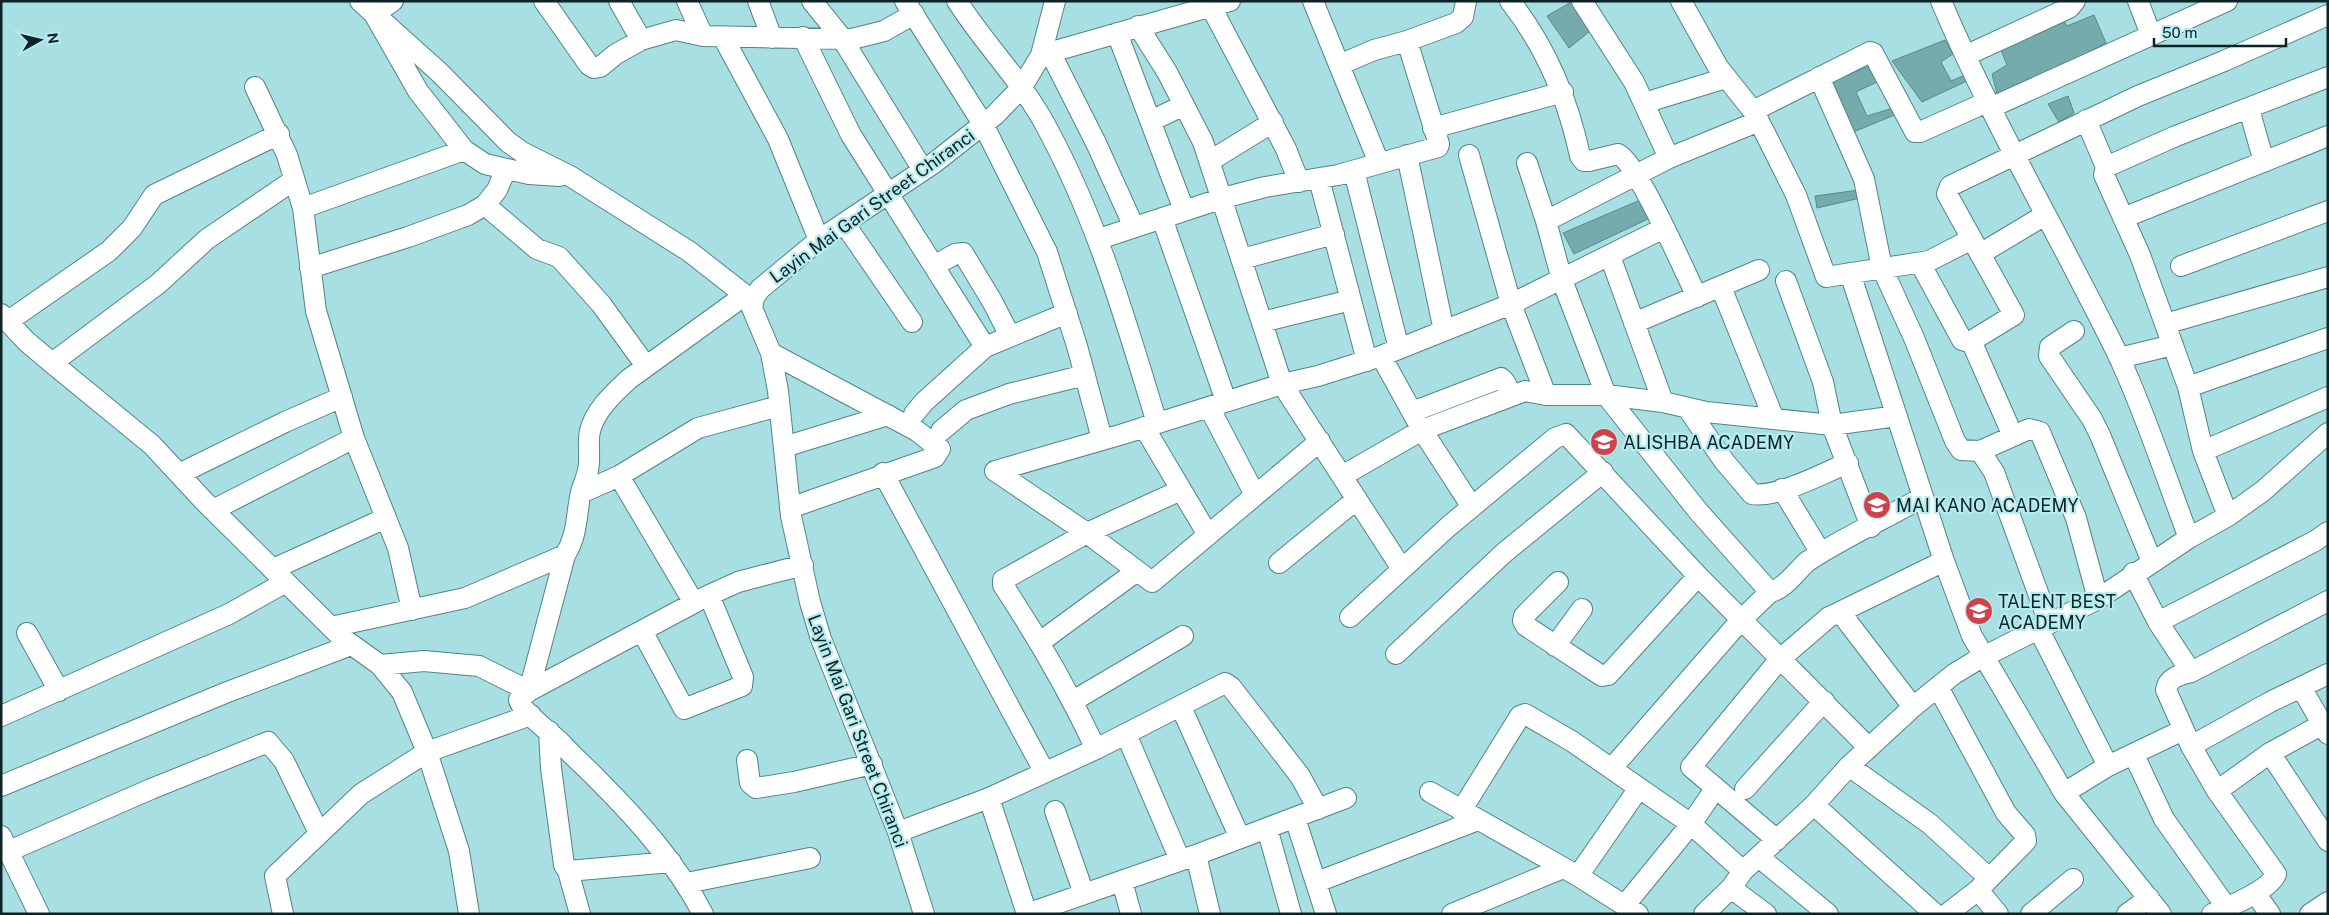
<svg xmlns="http://www.w3.org/2000/svg" width="2329" height="915" font-family="'Public Sans',sans-serif">
<style>
.building{fill:#76abae;stroke:#568a8d}
.lines{fill:none;stroke-linecap:round;stroke-linejoin:round}
.street-casing{stroke:#518588;stroke-width:22}
.street{stroke:#fff;stroke-width:20}
.labels{text-anchor:middle;dominant-baseline:central;stroke-width:4.5;stroke-linejoin:round;paint-order:stroke}
.street-label{font-size:18px;fill:#0e2325;stroke:#b5ecef}
.poi-label{font-size:18px;fill:#0e2325;stroke:#b5ecef;text-anchor:start}
</style>
<rect width="100%" height="100%" fill="#a8dfe2"/>
<path class="building" d="M1573,1l22,26 -26,21 -22,-32z
M2060,15l7,11 27,-11 12,28 -108,55 -6,-24 15,-9 -8,-20z
M1945,40l8,14 -12,8 10,19 14,-6 4,5 -47,22 -30,-41z
M1871,65l8,16 -23,11 11,24 26,-8 4,6 -46,19 -22,-50z
M2068,96l6,17 -15,9 -11,-18z
M1859,190l1,8 -43,10 -2,-12z
M1645,198l5,20 -76,36 -11,-21z"/>
<g class="lines">
<g class="street-casing">
<path id="street" d="M360,1l80,72 68,69 14,10 48,24 120,76 55,43 9,3
M393,1l-19,13 44,77 46,59
M544,1l45,64 5,3 6,-1 16,-13 25,-14 35,-10 27,6 149,3 32,-8 30,-17
M619,1l22,39
M687,1l16,35
M758,1l14,37
M812,1l29,36 82,133
M905,1l78,123 64,128 30,94 25,93
M957,1c28,44 66,81 90,127 51,94 79,194 110,295
M1208,1l78,148 13,33
M1313,1l66,162
M1510,1c36,46 58,98 70,155l4,5h5l29,-7c19,8 67,118 79,143
M1582,1l52,81 35,76
M1681,1l37,66 35,44 12,22 31,62 30,82 103,-16 43,-22
M1941,1c52,123 120,237 178,356 27,58 47,121 70,181
M2138,1l13,34
M1138,26l29,46 36,70 79,242 120,185
M1117,33l67,177
M723,37l55,102 41,101
M803,37l48,98 134,212
M1050,52l46,91 38,84
M1041,55l189,-54
M1967,55l102,-47 6,-7
M1339,65l35,-15 33,-9 49,-18 7,-6 3,-16
M1819,77l45,102 18,89 32,70 41,103 6,9 19,1 49,-22 11,3 36,86 22,81
M255,87l32,68 16,53 13,103 38,127 44,110 14,62
M1644,103l82,-25
M1990,108l237,-107
M2249,109l15,53
M1753,111l117,-59 3,1 42,79h5l67,-30
M2086,120l20,47 -2,8 36,80 48,132 15,64 25,65
M1151,121l33,-16
M1433,128l130,-36
M1407,155l37,176
M1469,155l42,149 35,91
M1210,161l63,-39
M1527,163l19,58 16,59 44,115 92,116 72,81
M2106,167l70,-31 152,-59
M1354,171l45,178
M1319,179l48,182
M485,205l52,44 22,8 42,47 45,62
M303,208l161,-58 21,14 44,10 31,2
M1162,218l64,183
M2123,218l205,-82
M1546,221l123,-63 90,-37
M844,223l68,99
M1099,239l124,-41 42,-11 73,-12 100,-28 1,-3 -32,-103
M1980,254l65,-39
M1610,256l53,146
M1242,259l92,-25
M1920,263l42,77 10,3
M934,266l21,-12 8,-1 29,48 18,35
M2181,266l147,-55
M310,268l98,-31 60,-22 17,-10 12,-15 9,-21
M1850,273l94,288 28,75 92,157 97,121
M1786,281l37,101 9,43 39,102
M1721,287l53,132
M1,314l25,27 26,22 100,82 51,55 138,137 39,28 13,16 9,11 25,60 32,99 10,63
M7,322l102,-71 23,-23 22,-33 125,-61
M1262,322l89,-22
M1634,323l125,-53
M2165,324l163,-47
M2074,331l-24,16 -1,9 43,63 8,16 52,127
M1972,343l1,-3 41,-25 -67,-121 3,-8 188,-90 86,-35 104,-46
M1972,343l41,93
M771,353l146,78 23,18 -5,8 -145,51
M1381,356l41,74 50,77
M2119,358l54,-13
M52,363l106,-79 49,-45 87,-59
M2188,387l140,-49
M1209,407l46,88
M1688,409l36,52 28,33c26,4 71,-21 96,-31
M1412,412l89,-34 4,4 6,13
M914,414l10,-12 61,-55 82,-34
M1144,427l64,108
M941,431l25,-21 43,-16 76,-19
M784,447l104,-32
M1980,451l14,21 55,151
M2203,451l125,-54
M995,471l128,-37 159,-50 36,-8 63,-20 130,-52 153,-76
M995,471l92,62 65,49 168,-141
M883,473l161,298
M179,474l106,-52 57,-25
M619,476l75,127
M1342,476l80,-46 103,-39 21,4h60l57,7 43,10 126,13 65,-9
M1782,489l39,64
M581,493l38,-17 79,-48 81,-22
M213,510l141,-72
M1279,563l78,-64
M273,569l113,-51
M2133,573l25,49 33,50
M1558,582l-34,34 -1,5 3,5 76,50 6,-1 90,-99
M1350,617l99,-91 106,-88 11,-4 132,142 171,172
M2158,622l157,-81 13,-9
M331,627l134,-29 100,-43c13,-20 11,-41 16,-63 2,-7 6,-15 7,-22 3,-13 -1,-26 2,-39 5,-21 24,-38 39,-52l116,-84
M2039,630l69,136
M642,631l42,78 58,-23 1,-9 -34,-82
M27,633l32,58
M1040,642l97,-71
M1555,646l27,-37
M1396,654l109,-102 98,-80
M380,665l44,-4 55,5 50,25 36,-136
M1938,687l68,126 19,22 1,6 -48,49 -31,24
M2301,687l27,47
M1073,701l110,-65
M1181,707l59,131
M1913,707l-73,-95 104,-51
M1,716l228,-102 57,-32
M549,731l2,37 13,97 4,6 103,-9
M1126,734l54,126
M2191,746l79,-44 58,-28
M1096,749c-27,-57 -58,-111 -93,-164v-5l84,-47 94,-43
M2270,753l58,88
M2134,755l30,64 63,89
M747,760l3,23 6,5 38,-6 78,-18
M1849,766l81,58 59,54
M1612,768l129,-148 29,-28c14,-2 27,-22 38,-31 36,-24 77,-42 115,-64
M1,786l224,-93 126,-48
M1745,789l79,-88
M2217,791l53,-38 51,-28
M1430,792l148,84 60,38
M2064,793l44,-27 75,-36
M989,798l38,116
M1814,805l121,109
M1055,811l29,83
M1461,811l59,-95 5,-2 48,28 118,82 52,47
M1295,818l31,96
M1267,828l24,86
M898,832l91,-34 107,-49 129,-66 6,4 69,89 18,33
M1,836l38,78
M1777,840l-86,-73 88,-107 50,-43 11,-5
M9,851l142,-62 117,-47 16,19 35,72
M1196,855l14,59
M1760,858l68,56
M568,871l12,43
M1578,876l61,-88
M1122,881l9,33
M1317,882l161,-62
M687,883l123,-25
M1731,888l35,26
M1978,890l20,24
M2255,893l15,21
M1625,905l66,-81 24,-35
M283,914l-8,-38 86,-82 66,-42 104,-37
M703,914c-26,-50 -64,-93 -104,-133 -12,-13 -26,-24 -38,-38 -10,-10 -40,-32 -42,-43l10,-9 176,-94 33,-15 65,-17
M924,914l-26,-82 -77,-193 -11,-37 -19,-86 -13,-125 -7,-38 -19,-45 2,-10 6,-9 59,-49 115,-77 61,-48 27,-28 19,-32 14,-54
M1027,914l169,-59 150,-57
M1452,914l111,-46
M1704,914l27,-26 12,-17 71,-66 35,-39 64,-59 41,-33 23,-14 121,-61 91,-61 39,-22 35,-25 65,-58
M2031,914l42,-35
M2127,914l22,-16
M2212,914c16,-7 58,-24 64,-40l-59,-83 -26,-45 -25,-56c2,-13 14,-15 25,-18l137,-71
M2310,914l18,-12"/>
</g>
<use href="#street" class="street"/>
</g>
<defs>
<g id="school-disc" transform="scale(1.4375)"><circle r="9.5" fill="#d1414b" stroke="#b5ecef"/><path d="M0-5L7-2L0 1L-7-2ZM-4 1L0 2.5L4 1V4Q0 6-4 4Z" fill="#fff"/></g>
</defs>
<g fill-rule="evenodd">
<use href="#school-disc" x="1604" y="442"/>
<use href="#school-disc" x="1877" y="505"/>
<use href="#school-disc" x="1979" y="611"/>
</g>
<g class="labels">
<g class="street-label">
<text transform="translate(872 206) rotate(-36)">Layin Mai Gari Street Chiranci</text>
<text transform="translate(858 731) rotate(69)">Layin Mai Gari Street Chiranci</text>
</g>
<g class="poi-label">
<text x="1623" y="442">ALISHBA ACADEMY</text>
<text x="1896" y="505">MAI KANO ACADEMY</text>
<text x="1998" y="601">TALENT BEST<tspan x="1998" dy="21">ACADEMY</tspan></text>
</g>
</g>
<rect width="2329" height="915" fill="none" stroke="#0e2325" stroke-width="5"/>
<g transform="translate(40 40) rotate(82)" stroke="#b5ecef" stroke-width="4" paint-order="stroke">
<path d="M0-4L9 19L0 12L-9 19Z" fill="#0e2325"/>
<text y="-8" font-size="14" font-weight="bold" text-anchor="middle" fill="#0e2325">N</text>
</g>
<path d="M2154 38v8h132v-8" fill="none" stroke="#0e2325" stroke-width="2.5"/>
<text x="2162" y="38" font-size="15" fill="#0e2325" stroke="#b5ecef" stroke-width="4" paint-order="stroke">50 m</text>
</svg>
